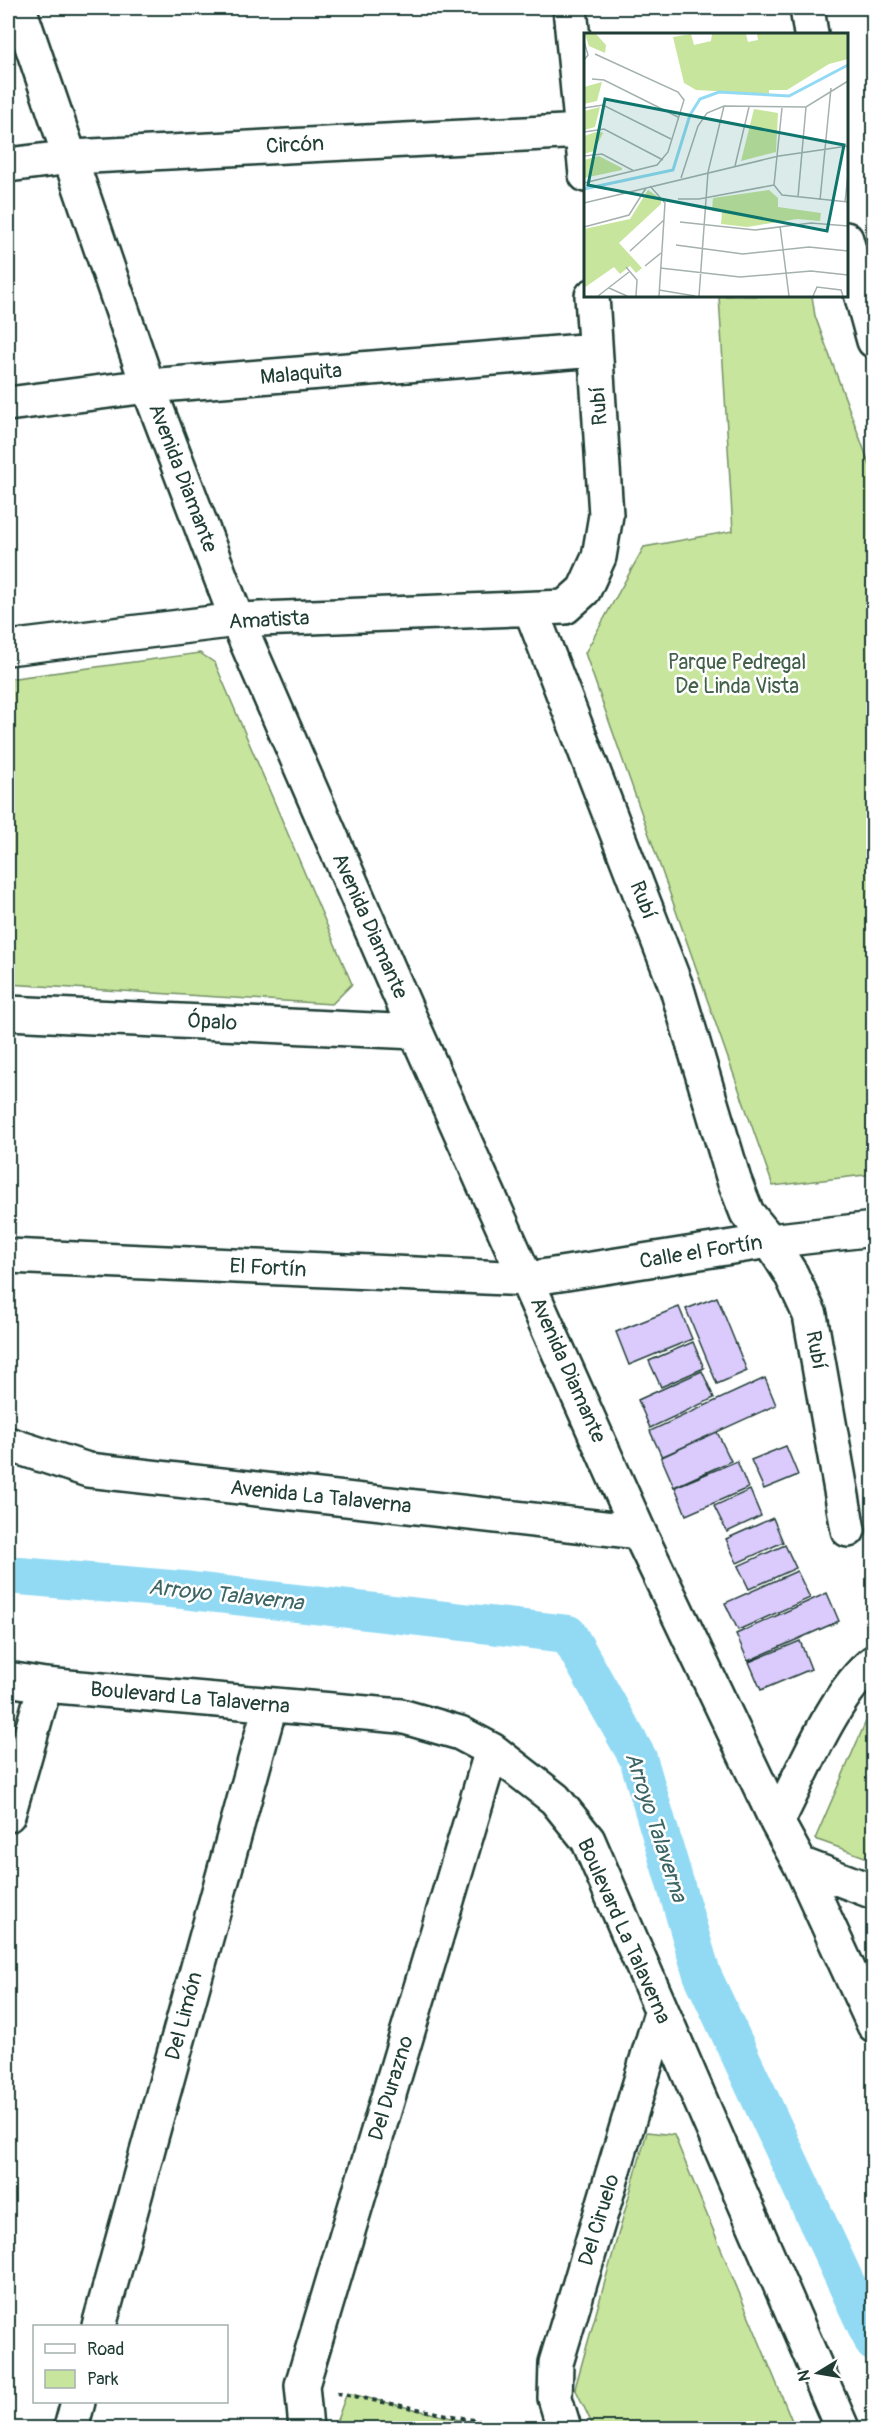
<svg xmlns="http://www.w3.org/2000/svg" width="881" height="2436" font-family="Pangolin,sans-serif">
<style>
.green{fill:#c8e59d;stroke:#749168;stroke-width:1.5}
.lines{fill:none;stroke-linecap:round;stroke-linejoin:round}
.canal{stroke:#92daf4;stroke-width:38}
.building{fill:#dbcbfd;stroke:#1f3d34;stroke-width:1.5}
.minor-casing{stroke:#1f3d34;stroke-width:38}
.path{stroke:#1f3d34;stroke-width:4;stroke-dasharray:4.5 4.5;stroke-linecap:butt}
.minor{stroke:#fff;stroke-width:33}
.labels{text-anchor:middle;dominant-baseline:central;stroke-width:5;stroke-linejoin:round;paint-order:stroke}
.street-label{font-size:21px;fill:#1f3d34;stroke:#fff}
.park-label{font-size:21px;fill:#415f49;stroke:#fff}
.water-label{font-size:22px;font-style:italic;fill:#3c6464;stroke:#fff}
.inset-river{fill:none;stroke:#92daf4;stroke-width:3}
.inset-road{fill:none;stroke:#a5b1ae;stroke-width:1.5}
.view{fill:#0f766e;fill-opacity:0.15;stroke:#0f766e;stroke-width:3}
.inset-edge{fill:none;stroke:#1f3d34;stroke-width:3}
</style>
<rect width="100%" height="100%" fill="#fff"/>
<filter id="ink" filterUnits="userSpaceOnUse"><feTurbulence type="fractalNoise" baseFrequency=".0167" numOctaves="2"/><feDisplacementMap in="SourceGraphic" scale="12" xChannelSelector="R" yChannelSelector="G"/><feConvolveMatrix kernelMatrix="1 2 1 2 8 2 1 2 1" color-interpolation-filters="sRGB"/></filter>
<g filter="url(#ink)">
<path class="green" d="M719,296h93l3,20 58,158v700l-100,12 -188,-533 59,-106 89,-16z
M200,653l15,10 137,321 -20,20 -324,-20v-305z
M873,1705v155l-58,-21z
M647,2132l27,3 121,293h-201l-19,-40z
M347,2393l146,35h-159z"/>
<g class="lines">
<path class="canal" d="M8,1575l175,15 385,44 70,124 64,216 172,369"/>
</g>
<path class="building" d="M717,1297l30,74 -30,13 -31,-75z
M679,1307l13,32 -63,26 -13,-33z
M693,1342l11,26 -43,19 -12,-26z
M702,1371l12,27 -64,30 -12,-28z
M765,1378l11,27 -114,52 -12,-26z
M717,1432l14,29 -57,26 -13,-30z
M786,1446l12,29 -34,14 -13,-29z
M737,1461l11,27 -62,27 -11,-28z
M750,1490l11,26 -34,16 -13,-26z
M773,1518l10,24 -46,21 -11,-24z
M785,1545l11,23 -47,21 -11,-23z
M797,1571l13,27 -72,32 -13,-27z
M827,1593l12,28 -91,40 -12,-27z
M800,1641l11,28 -50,21 -12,-28z"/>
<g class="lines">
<g class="minor-casing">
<path id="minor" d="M19,8l129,378 89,234 179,412 223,500 138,290 23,42 74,161
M570,8l16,167
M807,8l4,26
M8,165l64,-8 511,-26
M846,239l28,102
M8,404l140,-18 447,-36
M531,610l146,379 57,191 13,33 23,28 21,33 19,41 38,215
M8,648l229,-28 328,-13 19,-17 15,-33 7,-42 -14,-219
M8,1013l408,19
M8,1256l520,23 242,-38 104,-12
M8,1444l80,26 551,62
M8,1679l37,6 356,31 59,17 32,17 63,49 33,41 254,588
M8,1815l37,-130
M777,1822c24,-46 58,-131 97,-160
M800,1864l74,28
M99,2326l171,-620
M71,2428l7,-26
M306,2428l-4,-43 190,-635
M564,2428l-9,-30 1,-35 105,-350"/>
</g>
<path class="path" d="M337,2393l176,35"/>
<use href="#minor" class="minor"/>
</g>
</g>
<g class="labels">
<g class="street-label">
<text transform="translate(295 145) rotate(-3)">Circón</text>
<text transform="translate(301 374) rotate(-5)">Malaquita</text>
<text transform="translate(599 406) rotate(-94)">Rubí</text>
<text transform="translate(183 478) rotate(69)">Avenida Diamante</text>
<text transform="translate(269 620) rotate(-3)">Amatista</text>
<text transform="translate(643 900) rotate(69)">Rubí</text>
<text transform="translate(370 926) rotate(66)">Avenida Diamante</text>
<text transform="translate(212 1022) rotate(3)">Ópalo</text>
<text transform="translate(701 1252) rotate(-9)">Calle el Fortín</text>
<text transform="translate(268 1268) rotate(3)">El Fortín</text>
<text transform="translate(816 1350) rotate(80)">Rubí</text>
<text transform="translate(568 1370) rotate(66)">Avenida Diamante</text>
<text transform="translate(321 1497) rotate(6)">Avenida La Talaverna</text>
<text transform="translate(190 1698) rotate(5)">Boulevard La Talaverna</text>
<text transform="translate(624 1931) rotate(66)">Boulevard La Talaverna</text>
<text transform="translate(184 2016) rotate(-75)">Del Limón</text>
<text transform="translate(391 2088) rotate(-73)">Del Durazno</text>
<text transform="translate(599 2220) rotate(-73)">Del Ciruelo</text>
</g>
<g class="park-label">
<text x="737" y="662">Parque Pedregal<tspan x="737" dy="24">De Linda Vista</tspan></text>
</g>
<g class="water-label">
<text transform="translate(226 1595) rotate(6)">Arroyo Talaverna</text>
<text transform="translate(656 1827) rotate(72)">Arroyo Talaverna</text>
</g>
</g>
<g transform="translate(584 33)">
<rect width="264" height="264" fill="#fff"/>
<path d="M1,1h11l10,11 -1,8 -16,-7zM107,1l3,11 17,-4 1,-7h34l2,8 10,-2 -1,-6h91v25l-19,5 -42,26h-18v4l-73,-4 -12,-7 -11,-46zM18,49l-5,19 -13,3v-17zM16,74l-5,20 -11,3v-19zM170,76l24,4 -2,39 -35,9zM15,98l4,2 -9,18 -10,3v-18zM15,123l23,12v2l-38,8v-18zM64,157l13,9v5l-42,39 23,25 -6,5 -6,-7 -10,8 -6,-7 -30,21v-59l46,-10zM185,157l9,8v9l43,6 -1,8 -23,-2 -50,8 -26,-3 1,-12 -10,-1 1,-13z" fill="#c8e59d"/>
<path class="inset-river" d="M0,156l89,-19 17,-55 10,-16 19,-7 70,4 59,-31"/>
<path class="inset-road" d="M0,8l4,14 -4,5M8,46l12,1 74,37M0,75l19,-3 68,34M0,99l20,-3 59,31M0,123l18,-2 32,17M151,133l14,-59M97,145l17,-52 9,-13 17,-7 82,1 42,-26M0,150l73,-18 11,-13 16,-52 -6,-8 -83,-38M190,152l8,10 66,7M190,152l8,-77M66,153l15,17 -6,93M214,164l8,-90M94,166h21l75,-14M236,167l11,-112M261,169l3,-28M0,170l195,-47 69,-10M96,189l75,8 56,-7 37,3M196,193l9,70M0,194l45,-12 17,-27M92,212l67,9 66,-7 39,4M46,218l34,-31M61,233l16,-13M42,234l11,13 -1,16M76,235l80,9 71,-6 37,4M25,255l18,8M75,257l36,6M14,263l31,-24M115,263l9,-124 16,-66M229,263l4,-9 24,3 2,6"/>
<path class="view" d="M21,66l239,46 -17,86 -239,-46z"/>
<rect width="264" height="264" class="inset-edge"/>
</g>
<rect width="881" height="2436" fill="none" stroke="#fff" stroke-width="30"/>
<rect x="15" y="15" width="851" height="2406" fill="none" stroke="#1f3d34" stroke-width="2" filter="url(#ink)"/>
<rect x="33" y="2325" width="195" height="78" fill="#ffffff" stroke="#a5b1ae" stroke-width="1.5"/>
<rect x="45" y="2344" width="30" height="9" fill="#ffffff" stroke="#a5b1ae" stroke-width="1.5"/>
<text x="87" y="2355" font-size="18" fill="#1f3d34">Road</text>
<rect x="45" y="2370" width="30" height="18" fill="#c8e59d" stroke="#a5b1ae" stroke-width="1.5"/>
<text x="87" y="2385" font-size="18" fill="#1f3d34">Park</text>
<g transform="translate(818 2373) rotate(259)" stroke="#ffffff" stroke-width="4.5" paint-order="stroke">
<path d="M0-4.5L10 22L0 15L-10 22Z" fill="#1f3d34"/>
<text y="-9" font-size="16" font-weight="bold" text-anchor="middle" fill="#1f3d34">N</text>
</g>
</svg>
